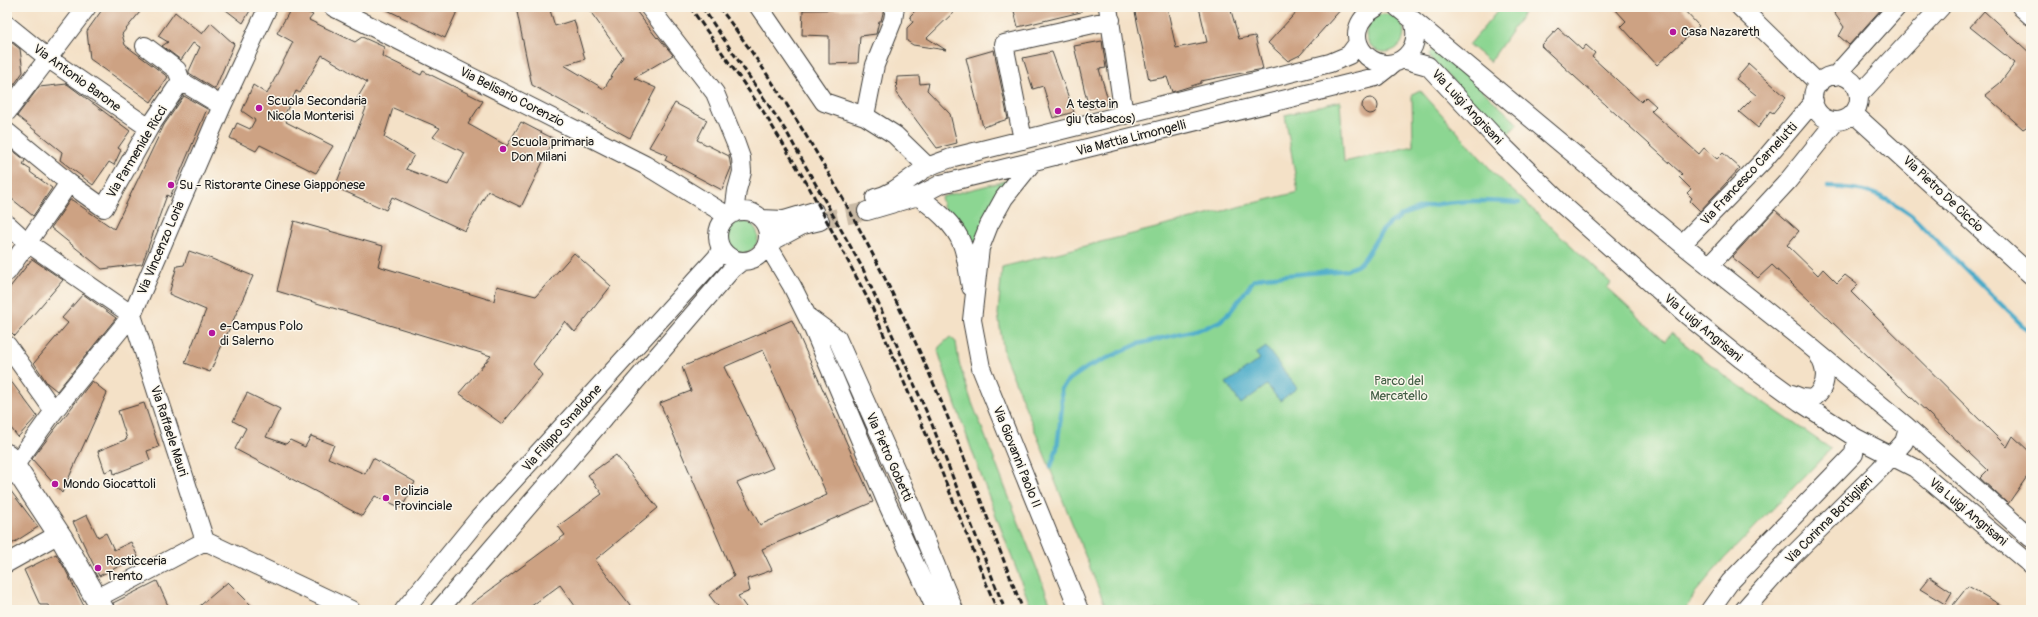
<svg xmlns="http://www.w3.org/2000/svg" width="2038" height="617" font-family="Pangolin,sans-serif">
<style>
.green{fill:#8cd692;stroke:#547957}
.water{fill:#4aabc9;stroke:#336472}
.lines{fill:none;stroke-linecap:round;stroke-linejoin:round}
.stream{stroke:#4aabc9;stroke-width:4.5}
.building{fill:#cda283;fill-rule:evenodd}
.minor-tunnel{stroke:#c9baa5;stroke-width:18;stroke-dasharray:18 9;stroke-linecap:butt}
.minor-casing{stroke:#3c3a36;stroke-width:20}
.major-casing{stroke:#3c3a36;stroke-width:24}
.minor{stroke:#fff;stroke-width:18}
.major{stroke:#fff;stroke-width:22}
.rail{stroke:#1c1c1c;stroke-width:3;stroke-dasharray:6 3;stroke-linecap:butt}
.poi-dot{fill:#b5179e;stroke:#fbf7ec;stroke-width:1.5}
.labels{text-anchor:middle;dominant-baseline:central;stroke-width:3;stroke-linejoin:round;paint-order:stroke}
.poi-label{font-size:13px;fill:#1c1c1c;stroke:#fbf7ec;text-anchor:start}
.street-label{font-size:13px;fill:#1c1c1c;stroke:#fbf7ec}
.park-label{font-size:13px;fill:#435d45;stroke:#fbf7ec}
</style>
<rect width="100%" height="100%" fill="#fbf7ec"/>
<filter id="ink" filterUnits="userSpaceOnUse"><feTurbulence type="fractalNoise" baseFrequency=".025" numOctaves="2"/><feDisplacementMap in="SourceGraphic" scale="8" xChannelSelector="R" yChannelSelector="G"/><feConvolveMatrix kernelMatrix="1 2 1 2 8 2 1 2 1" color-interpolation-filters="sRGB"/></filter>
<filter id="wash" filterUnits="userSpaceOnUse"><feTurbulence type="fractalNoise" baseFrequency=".012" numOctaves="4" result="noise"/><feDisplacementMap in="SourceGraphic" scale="16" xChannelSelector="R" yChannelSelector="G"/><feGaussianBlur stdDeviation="0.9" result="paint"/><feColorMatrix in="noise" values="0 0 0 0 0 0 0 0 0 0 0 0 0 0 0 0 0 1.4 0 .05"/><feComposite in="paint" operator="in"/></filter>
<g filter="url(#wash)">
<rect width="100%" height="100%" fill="#f4e1c7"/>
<path class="green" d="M1501,7h27l-38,55 -21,-17z
M1366 33a19 19 0 1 1 38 0a19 19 0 1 1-38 0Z
M1434,47l5,2 79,75 -12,12 -76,-78 -1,-4z
M1420,90l74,83 117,110 -4,5 56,51 2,2 6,-8 53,42 107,74 -107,110 -29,34 -9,17h-579l-103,-256 -6,-40 4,-47 296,-75 -13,-77 55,-14 4,61 69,-16 -1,-52z
M1013,179l-43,72 -27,-45 -2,-9z
M726 237a16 16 0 1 1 32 0a16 16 0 1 1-32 0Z
M950,337l6,5 3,21 12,37 82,210h-21c-33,-86 -66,-171 -94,-259l1,-4z"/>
<path class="water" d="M1266,347l31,41 -17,13 -13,-16 -26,19 -15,-21 34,-24 -4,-5z"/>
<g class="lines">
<path class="stream" d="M1828,187c37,1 54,7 83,28l120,119
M1051,466l6,-18 5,-42 -1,-17 8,-9 19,-13 50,-23 69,-17 13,-6 10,-9 24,-32 9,-3 84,-7c3,-2 8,-3 11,-5 10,-7 17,-28 27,-37 31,-31 93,-29 134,-25"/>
</g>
<g id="blocks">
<path class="building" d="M104,7h40l-22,27 3,11 43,32 -17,25 -61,-43 -3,-28z
M222,7h30l-9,16z
M292,7h5l16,8 -4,5 46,22 7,-5 22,10 -2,9 39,19 2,-4 60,30 -15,23 39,22 14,-24 33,17 -33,68 -33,-16 -23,40 -73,-34 -6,13 -51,-23 31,-79 -11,-6 12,-20 -45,-27 -22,38 -4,-2 -13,27 4,2 -1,2 47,24 -17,27 -56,-28 -4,6 -26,-13 7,-15 13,6 5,-9 -13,-9 11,-26 14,9 26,-52 -16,-9zM393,108l47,20 -7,9 32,16 -17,32 -42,-16 8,-14 -30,-18z
M381,7h78l-14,31z
M516,7h33l6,19 19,-6 11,39 -21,6 40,24 19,-32 -36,-50h46l24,31 1,-1 15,18 -39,23 22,10 -26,50 -98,-53z
M919,7h40l-32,31 19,12 -33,-5 -6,-4v-13l6,-6 -3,-6z
M1013,7h67l1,5 -63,15z
M1134,7h33l9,41 31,-6 -8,-35h31l9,32 16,-3 8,33 -62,12v2l-29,9 -5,-15 -18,3z
M1301,7h42l-43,48 -12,6 -20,-18z
M1613,7h68l18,19 -42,39 -36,-39 5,-5z
M1830,7h53l-34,38 -10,-9 5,-9z
M884,9l-3,12h-2l-3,13 -16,2 -2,27 -29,1v-28l-27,-1 1,-25z
M1984,11l47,43v70l-8,5 -38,-34 15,-12 15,-20 -45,-36z
M175,12l27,22 9,-11 23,21 -19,45 -26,-16v-2l11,-24 -7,-4 -12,17 -19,-14 6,-4 -10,-6z
M1558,28l24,22 4,-5 9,8 -3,4 49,45 5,-5 10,9 -5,5 48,43 5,-6 13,11 6,-6 17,15 -40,43 -10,-10 2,-3 -5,-5 4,-4 -12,-12 3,-3 -141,-128z
M7,39l13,10 3,23 -16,23z
M1102,41l4,27 -7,1 10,34 -20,6 -15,-63z
M994,50l14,69 -25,8 -17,-69z
M1052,52l22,60 -21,6 -10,-32 -10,3 -10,-31z
M1749,64l37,33 -13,16 -3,-2 -12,17 -19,-16 17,-17 -20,-16z
M919,76l1,8 9,-1 -2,7 23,24 7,29 -20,5 -41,-55 1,-16z
M67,84l63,47 -12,17 3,2 -7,15 -5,-3 -16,23 -33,-25 2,-8 -45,-36 22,-29z
M184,96l23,13 -37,88 -3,-2 -25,69 -40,5 -51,-41 19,-28h2l42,29 50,-104z
M1362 106a8 8 0 1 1 16 0a8 8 0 1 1-16 0Z
M675,103l32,17 -10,20 32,16 2,12 -9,22 -57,-30 2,-5 -18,-8z
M7,146l18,14 -2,5 8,5 -1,2 22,16 -19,28 -26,-21z
M1775,210l24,21 -12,14 31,30 5,-6 14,14 8,-8 13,10 -7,7 156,155 6,-11 18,17v18l-23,33 -28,-26 8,-8 -216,-205 -14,13 -26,-21z
M294,221l89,25 -5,20 116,35 3,-15 39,10 38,-43 37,33 -36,46 -10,-11 -32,43 9,11 -40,49 -43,-31 32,-37 -214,-65z
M189,251l23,8 41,17 -43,96 -25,-9 21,-53 -37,-16 8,-28 7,-1z
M32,259l31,21 -48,56 -8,-8v-37z
M83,294l33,24 -59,73 -10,-8 -13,-20 34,-40 -6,-5z
M792,320l81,182 -111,47 10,21 -25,9 3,12 -12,5 10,14h-27l-12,-15 25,-19 -74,-173 31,-12 -9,-24zM763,350l64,145 -67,30 -23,-42 36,-15 -49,-101z
M7,376l30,40 -19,21 -11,-14z
M92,381l15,12 -45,100 -30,-34z
M247,393l33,16 -14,28 20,7 4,-4 15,7 6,-11 23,9 -6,13 37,16 8,-16 42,24 -13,26 -27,-12 -13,20 -127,-67 11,-21 -13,-7z
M144,403l15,44 -12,4 3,9 -36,14 -1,-5 -8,3 -7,-21 29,-12 -9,-28z
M616,455l42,53 -63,52 39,50h-56l-18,-25 -34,25h-63l102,-75 -7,-9 44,-32 -14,-19z
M7,486l31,41 -31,20z
M87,515l11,22 8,-4 8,17 17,-8 7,15 -39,19 -26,-54z
M56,554l9,15 21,41h-35l-3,-5h-8l-16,-35z
M1930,577l22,15 -7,12 -25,-15z
M157,581l13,29h-55l-2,-7z
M228,582l28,28h-61z
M1968,586l41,24h-49l-7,-5z"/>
</g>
</g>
<g filter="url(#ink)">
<use href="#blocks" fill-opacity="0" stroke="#3c3a36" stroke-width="1"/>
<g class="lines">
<path class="minor-tunnel" d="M820,221l47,-10"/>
<g class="minor-casing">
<path id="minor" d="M333,7l312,158 83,51
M649,7l66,86 21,51 5,14 1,14 -5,18 -3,23
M759,7l65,95 41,14 30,19 33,32
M1108,7l16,108
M1377,7c-47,27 0,76 29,49 11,-10 11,-23 7,-36l-16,-13
M1740,7l79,77
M2021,7l10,9
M1413,20l269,224 123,98 101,84 125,112
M7,25l42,34 100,69
M145,46l32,24 4,11 41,25
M1403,59l25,7 77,82 60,59 123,109 53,43 59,43 56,36 59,30 116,97
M1813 98a23 23 0 1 1 46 0a23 23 0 1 1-46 0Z
M1835,76l62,-69
M1859,95l82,-88
M7,112l80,-105
M1853,113l178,162
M865,116l10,-51 18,-45 2,-13
M7,132l62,51 35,25 45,-80 32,-47
M1023,140l-19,-96 107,-24
M1032,163l-28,35 -15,27 -9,23 -8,72 9,48 98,242
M918,196c16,12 37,28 44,48 5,13 6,29 9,43
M875,198c22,-5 34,-21 53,-31 8,-4 18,-7 26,-10l376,-94 19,-8 9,-12
M867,211l51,-15 23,-12 435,-107 18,-14
M718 236a25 25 0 1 1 50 0a25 25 0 1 1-50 0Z
M761,219l23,1 30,-9
M820,221l-17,4 -36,19 25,42 20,40 75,177 49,107
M7,224l21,19 104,72 73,226 146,69
M1682,244l81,-83 51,-60
M1709,266l78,-84 49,-61
M7,272l62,-89
M808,317l29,21 70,157 47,115
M7,345l47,66
M1792,394l10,4 10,1c17,-12 15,-30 6,-45
M7,476l47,-65 78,-96 90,-209 46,-99
M7,563l52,-29
M97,598l108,-57
M404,610l75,-92 238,-261 4,-8
M439,610l293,-341 10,-8
M1710,610l20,-28 124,-128 2,-16
M1744,610l46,-52 90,-89 24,-27 3,-10 -1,-6"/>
</g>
<g class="major-casing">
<path id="major" d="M7,455l54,82 42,73"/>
</g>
<use href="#minor" class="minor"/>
<use href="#major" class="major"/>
<path class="rail" d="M690,7l73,104 46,76 63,120 60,141 65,162
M702,7l84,124 77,138 68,153 74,188
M719,7c80,106 149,229 203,350 37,83 68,169 101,253"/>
</g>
</g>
<g class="poi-dot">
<circle cx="1673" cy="32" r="4"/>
<circle cx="259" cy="108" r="4"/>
<circle cx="1058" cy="111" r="4"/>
<circle cx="503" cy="149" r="4"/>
<circle cx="171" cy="185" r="4"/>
<circle cx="212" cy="333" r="4"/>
<circle cx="55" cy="484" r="4"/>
<circle cx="386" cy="498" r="4"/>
<circle cx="98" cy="568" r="4"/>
</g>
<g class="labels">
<g class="poi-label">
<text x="1681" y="32">Casa Nazareth</text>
<text x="267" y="101">Scuola Secondaria<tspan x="267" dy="15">Nicola Monterisi</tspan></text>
<text x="1066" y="104">A testa in<tspan x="1066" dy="15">giu (tabacos)</tspan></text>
<text x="511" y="142">Scuola primaria<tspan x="511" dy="15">Don Milani</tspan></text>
<text x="179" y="185">Su - Ristorante Cinese Giapponese</text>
<text x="220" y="326">e-Campus Polo<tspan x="220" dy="15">di Salerno</tspan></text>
<text x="63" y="484">Mondo Giocattoli</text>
<text x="394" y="491">Polizia<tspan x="394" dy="15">Provinciale</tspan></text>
<text x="106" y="561">Rosticceria<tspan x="106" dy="15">Trento</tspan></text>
</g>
<g class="street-label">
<text transform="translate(77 78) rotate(36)">Via Antonio Barone</text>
<text transform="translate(512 97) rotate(27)">Via Belisario Corenzio</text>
<text transform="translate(1467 107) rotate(47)">Via Luigi Angrisani</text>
<text transform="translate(1131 138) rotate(-14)">Via Mattia Limongelli</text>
<text transform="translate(137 152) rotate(-59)">Via Parmenide Ricci</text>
<text transform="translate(1749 174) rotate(-47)">Via Francesco Carnelutti</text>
<text transform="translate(1943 194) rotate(43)">Via Pietro De Ciccio</text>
<text transform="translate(161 248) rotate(-67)">Via Vincenzo Loria</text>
<text transform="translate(1703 328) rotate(40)">Via Luigi Angrisani</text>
<text transform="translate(562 428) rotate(-48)">Via Filippo Smaldone</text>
<text transform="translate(169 431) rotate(72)">Via Raffaele Mauri</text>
<text transform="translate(889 457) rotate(66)">Via Pietro Gobetti</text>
<text transform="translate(1017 457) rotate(68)">Via Giovanni Paolo II</text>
<text transform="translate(1968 512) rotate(40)">Via Luigi Angrisani</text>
<text transform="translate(1829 520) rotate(-45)">Via Corinna Bottiglieri</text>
</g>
<g class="park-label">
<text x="1399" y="381">Parco del<tspan x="1399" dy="15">Mercatello</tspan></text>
</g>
</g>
<rect width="2038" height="617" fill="none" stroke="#fbf7ec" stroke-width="24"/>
</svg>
